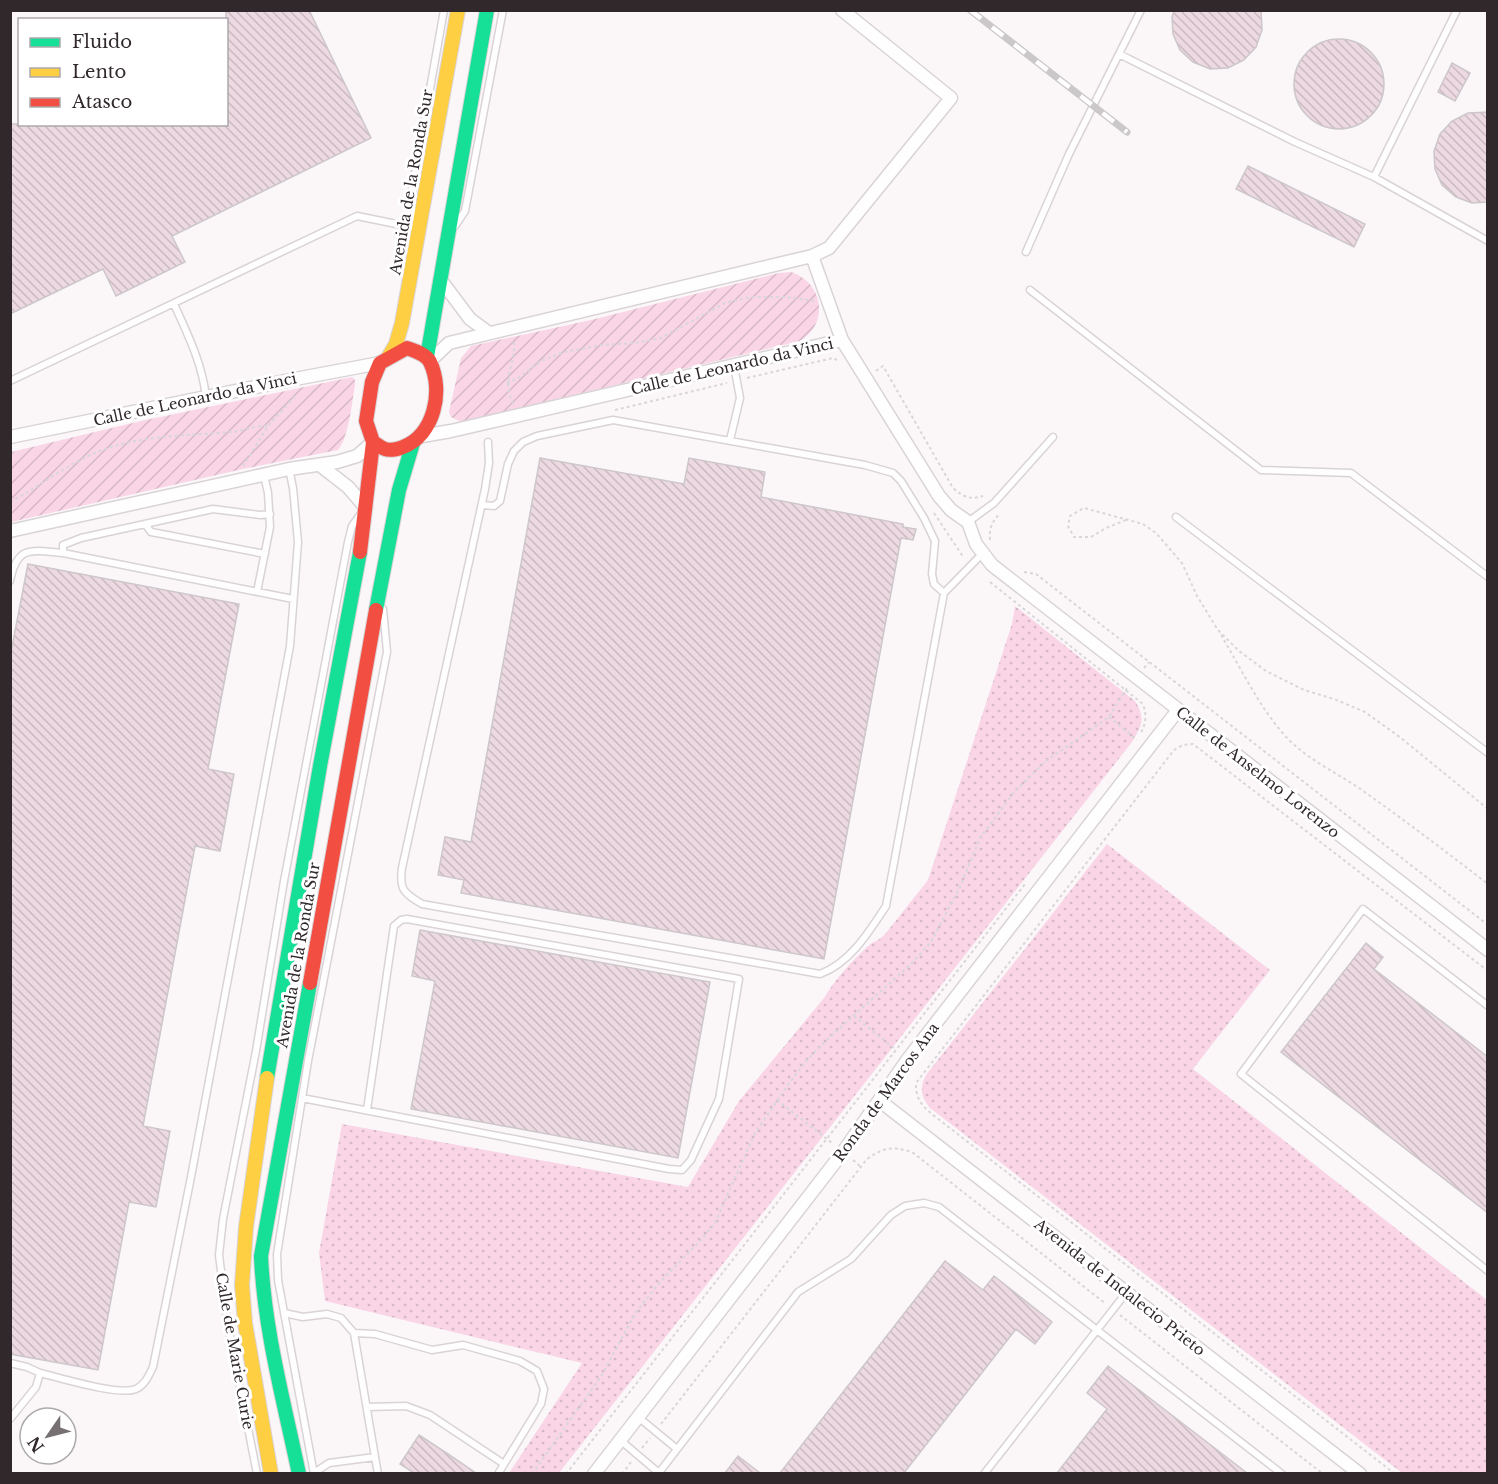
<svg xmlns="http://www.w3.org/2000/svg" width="1498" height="1484" font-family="'Libre Baskerville',serif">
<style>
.grass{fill:url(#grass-dots)}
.garden{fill:url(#garden-furrows)}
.building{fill:url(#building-back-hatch);stroke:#cdc7ca;stroke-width:1.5}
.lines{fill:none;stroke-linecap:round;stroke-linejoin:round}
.lane-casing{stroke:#d9d3d6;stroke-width:9}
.street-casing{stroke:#d9d3d6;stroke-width:15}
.fast-casing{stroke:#d9d3d6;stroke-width:16}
.slow-casing{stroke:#d9d3d6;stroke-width:16}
.jam-casing{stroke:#d9d3d6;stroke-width:16}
.path{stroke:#d8d6d6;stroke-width:2;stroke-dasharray:3 3;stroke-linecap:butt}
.lane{stroke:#fefefe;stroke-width:6}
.street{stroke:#fefefe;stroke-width:12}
.fast{stroke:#16e098;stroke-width:14}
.slow{stroke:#ffcf43;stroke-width:14}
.jam{stroke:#f24e42;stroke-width:14}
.rail-casing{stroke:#cbc8c9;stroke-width:7}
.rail{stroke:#fff;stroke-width:4.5;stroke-dasharray:14;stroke-linecap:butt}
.labels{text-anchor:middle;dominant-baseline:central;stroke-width:6;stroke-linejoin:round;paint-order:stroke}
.street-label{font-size:15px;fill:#30282b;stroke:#fff}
</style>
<defs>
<pattern id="grass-dots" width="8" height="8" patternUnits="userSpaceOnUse" patternTransform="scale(1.5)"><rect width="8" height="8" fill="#f9d5e6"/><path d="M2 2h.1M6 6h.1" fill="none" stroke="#d6b7c5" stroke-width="1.8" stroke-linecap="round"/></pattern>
<pattern id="garden-furrows" width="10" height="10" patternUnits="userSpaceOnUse" patternTransform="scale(1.5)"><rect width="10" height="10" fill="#f9d5e6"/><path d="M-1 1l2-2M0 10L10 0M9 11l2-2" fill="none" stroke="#d6b7c5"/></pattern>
<pattern id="building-back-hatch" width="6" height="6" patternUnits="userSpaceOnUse" patternTransform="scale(1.5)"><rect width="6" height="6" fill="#ecd9e2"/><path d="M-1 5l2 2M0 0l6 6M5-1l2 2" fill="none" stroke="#cbbac2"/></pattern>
</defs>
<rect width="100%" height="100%" fill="#fbf7f9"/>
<path class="grass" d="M1015,606l120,95c11,18 7,24 -3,41l-573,731h-50l73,-110 -257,-62 -6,-48 23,-129 346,63 51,-86 85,-103c11,-19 28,-37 43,-51 6,-6 14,-7 19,-14l42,-53 84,-256z
M1107,844l163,126 -77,99 294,231v173h-85l-472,-365c-9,-12 -11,-19 -4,-33z"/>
<path class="garden" d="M791,272c32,10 39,51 9,69l-339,81 -10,-5 -2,-5 12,-54 10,-12 120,-26 188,-47z
M352,377l3,3v5c-3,17 -6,52 -17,65l-95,19 -232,53v-70l130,-31z"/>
<path class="building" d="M226,10h83l62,128 -199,98 13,26 -69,34 -13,-27 -93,45v-190h216z
M1174,10h87l1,20 -6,17 -12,13 -16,8 -18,1 -17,-7 -13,-12 -7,-16 -1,-17z
M1294 84a45 45 0 1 1 90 0a45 45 0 1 1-90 0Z
M1452,63l18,10 -15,28 -17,-9z
M1488,112v90l-16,1 -16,-6 -14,-12 -7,-16 -1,-18 6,-17 12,-13 16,-8z
M1248,166l117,58 -11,23 -118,-58z
M540,458l144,26 5,-26 76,14 -4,25 142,27v3l13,2 -3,11 -12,-2 -77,421 -363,-66 3,-13 -26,-5 7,-38 26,5z
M28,564l211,40 -31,165 26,5 -14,77 -25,-5 -52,280 27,5 -14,76 -27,-5 -31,168 -88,-16v-697z
M420,930l290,52 -32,176 -267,-49 24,-128 -23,-5z
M1366,943l17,14 -9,12 114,88v156l-207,-161z
M945,1261l38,29 11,-14 58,46 -17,22 -19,-15 -112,144h-124z
M1108,1366l139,107h-190l50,-64 -20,-16z
M419,1435l29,19 28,19h-62l-14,-9z
M738,1456l22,17h-35z"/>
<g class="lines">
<g class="lane-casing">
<path id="lane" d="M1119,54l176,88 79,35 114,64
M1374,177l83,-167
M416,219l-6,-18 34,-191
M455,226l10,-15 38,-201
M1026,252l43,-98 72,-144
M1030,290l231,180 90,3 137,104
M174,304c14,31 28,59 32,93
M10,381l347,-165 59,12
M730,440l10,-42 -6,-32
M488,442l1,21 -4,26 -83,379c-3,22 2,25 20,36l398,70c30,-11 49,-42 66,-68l58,-313 38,-39
M482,505l12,1 6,-5 8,-37 6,-13 9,-9 14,-6 76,-16 252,45 28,8 8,8 23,37 11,23 -3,33 2,10 10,9
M1176,517l312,236
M968,522l26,-19 59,-66
M145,524l6,8 11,2 103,20
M63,553v-8l18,-7 132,-29 47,6 10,-1
M10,581c7,-36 21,-31 53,-28l230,46
M257,592l13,-65 -2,-34 -4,-18
M1488,1006l-125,-97 -122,165 247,197
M302,1098l367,71 13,1 9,-10 28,-61 20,-120 -332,-60 -6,1 -7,6 -27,184
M284,1313l19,4 24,-3 14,4 13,15 21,124 -46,6 -15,10
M354,1333l21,1 57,16 31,-5 57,16 17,10 7,18 -3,15 -43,70
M10,1363l17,4 13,6
M367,1407l39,-1 24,9 74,49
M638,1417l39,32
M10,1419l26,-32 4,-14c21,5 78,23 96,16 9,-4 13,-14 17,-22l38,-190 99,-531 8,-104 -5,-54 -4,-19
M620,1440l39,33
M375,1457l3,17
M257,1474l-29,-148 -9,-71 4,-36 33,-168 28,-170 64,-339 4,-16 8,-11
M314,1474l-36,-194 -1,-26 31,-193 79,-409 -4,-43
M658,1474l140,-182 53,-33 40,-44 14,-9 19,-3 15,4 343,267
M984,1474l142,-181"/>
</g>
<g class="street-casing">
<path id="street" d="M440,279l30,40 19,14
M842,340l97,156 12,14 17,12 8,22 16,21 496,385
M430,361l19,-18 363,-87 17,-8 122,-150 -109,-88
M422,436l29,-5 391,-91 -30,-84
M10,437l285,-58 85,-16
M321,466l27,21 18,21
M10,531l279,-62 48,-7 20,-6 16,-14
M880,1101l480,373
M594,1474l249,-322 65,-93 270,-349"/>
</g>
<g class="fast-casing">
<path id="fast" d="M427,357l60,-347
M376,610l23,-120 14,-47
M267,1078l53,-312 40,-214
M299,1474c-15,-72 -35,-145 -38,-218l49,-273"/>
</g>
<g class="slow-casing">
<path id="slow" d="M389,356l7,-12 6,-21 56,-313
M267,1078l-21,149 -4,58 3,38 26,151"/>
</g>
<g class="jam-casing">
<path id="jam" d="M360,552l13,-110 -7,-21 6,-39 8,-19 27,-15c8,3 19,6 23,14 14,29 4,73 -27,85 -4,2 -13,4 -18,2 -4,-1 -8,-5 -12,-7
M310,983l66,-373"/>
</g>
<path class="path" d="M876,371l7,-5 70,122c10,9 17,12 30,8
M747,378l86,-20 4,2
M507,383l10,-4 24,-18 23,-9 38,-7 33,-2 26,-5 64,-35 25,-6h36l28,4
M513,404c-12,-28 3,-38 1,-64
M615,410l112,-27
M243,466l25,-40 26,-29 1,-4
M10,502c25,-13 47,-30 72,-43 45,-24 100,-23 150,-27 12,-1 23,-7 36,-6
M934,513l30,45
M1126,520l-20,8 -15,9h-17l-6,-11 2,-10 14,-8 59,16 13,9 26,30 15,33 21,34 21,21 27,20 38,19 30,9 31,13 36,26 87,71
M990,540c-1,-12 2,-18 10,-27
M1024,572l12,2 452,351
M990,582l153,122c4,12 3,19 -3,31
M1221,635c21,35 39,74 67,104 21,21 47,33 71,49 44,31 86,63 129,96
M1144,668l5,-6
M1109,717l28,23
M854,1016l42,34
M777,1100l55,43
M853,1160l8,7
M1120,1315l203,159
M661,1424l206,-265c18,-12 24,-13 45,-7l194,152
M642,1448l8,-10
M532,1474l70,-99 34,-63 24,-30 40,-41 15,-18 40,-90 33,-48 18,-24 24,-24 80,-72 21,-23 29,-55 20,-49 35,-47 31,-30 63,-44 18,-29
M566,1474l459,-590
M622,1474l9,-12
M1395,1474l-458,-356c-13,-10 -22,-18 -21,-35l258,-333 9,-5 10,-1 295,227"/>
<use href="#lane" class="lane"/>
<use href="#street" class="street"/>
<use href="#fast" class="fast"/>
<use href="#slow" class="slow"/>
<use href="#jam" class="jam"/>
<g class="rail-casing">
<path id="rail" d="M970,10l157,122"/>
</g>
<use href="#rail" class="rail"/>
</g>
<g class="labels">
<g class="street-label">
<text transform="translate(411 182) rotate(-80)">Avenida de la Ronda Sur</text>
<text transform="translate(732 366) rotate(-13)">Calle de Leonardo da Vinci</text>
<text transform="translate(195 399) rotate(-12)">Calle de Leonardo da Vinci</text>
<text transform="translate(1258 772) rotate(38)">Calle de Anselmo Lorenzo</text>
<text transform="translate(298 955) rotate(-80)">Avenida de la Ronda Sur</text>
<text transform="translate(886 1092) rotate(-54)">Ronda de Marcos Ana</text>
<text transform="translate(1120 1287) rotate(38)">Avenida de Indalecio Prieto</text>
<text transform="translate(235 1351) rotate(80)">Calle de Marie Curie</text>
</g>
</g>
<rect width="1498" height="1484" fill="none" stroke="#30282b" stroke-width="24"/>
<rect x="18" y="18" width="210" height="108" fill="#ffffff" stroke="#aca9aa" stroke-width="1.5"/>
<rect x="30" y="38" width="30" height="9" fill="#16e098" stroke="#aca9aa" stroke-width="1.5"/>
<text x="72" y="48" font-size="18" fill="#30282b">Fluido</text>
<rect x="30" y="68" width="30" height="9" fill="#ffcf43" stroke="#aca9aa" stroke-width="1.5"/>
<text x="72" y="78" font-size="18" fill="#30282b">Lento</text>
<rect x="30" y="98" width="30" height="9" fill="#f24e42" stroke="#aca9aa" stroke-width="1.5"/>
<text x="72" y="108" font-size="18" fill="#30282b">Atasco</text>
<g transform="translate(48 1436) rotate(235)"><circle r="28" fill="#ffffff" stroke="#aca9aa" stroke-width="1.5"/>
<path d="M0-4.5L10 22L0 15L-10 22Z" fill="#777073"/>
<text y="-9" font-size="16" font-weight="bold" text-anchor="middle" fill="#30282b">N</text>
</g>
</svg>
